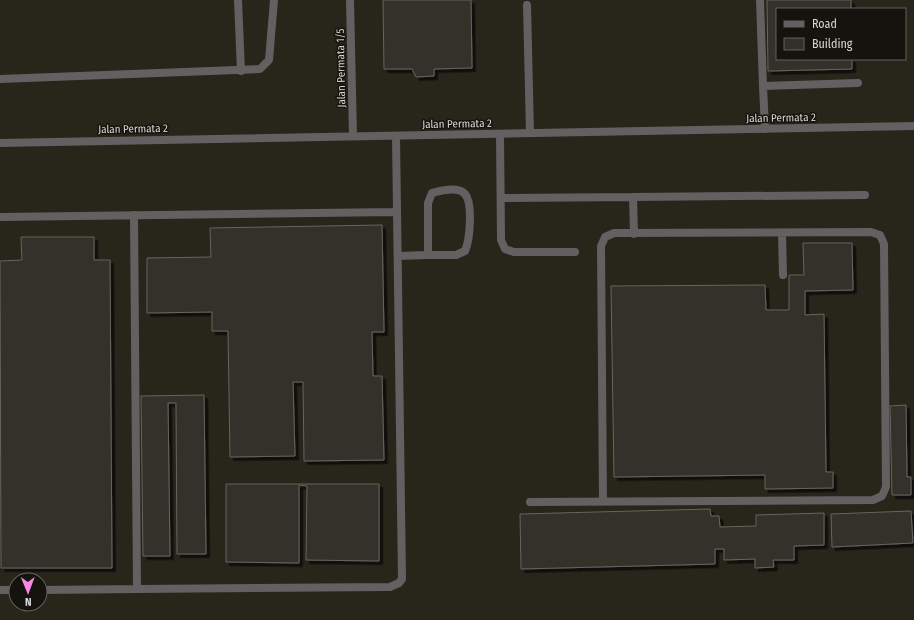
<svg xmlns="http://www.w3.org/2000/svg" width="914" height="620" font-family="'Fira Sans Condensed',sans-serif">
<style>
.built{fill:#28251b;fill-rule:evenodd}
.building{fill:#31302b;stroke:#676560;filter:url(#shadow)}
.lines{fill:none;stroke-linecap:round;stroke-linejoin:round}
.service{stroke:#646061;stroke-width:8}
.minor{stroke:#646061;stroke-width:8}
.tertiary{stroke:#646061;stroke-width:8}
.labels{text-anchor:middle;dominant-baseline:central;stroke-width:3;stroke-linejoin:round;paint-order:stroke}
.street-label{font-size:11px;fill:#d7d6d3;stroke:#14130e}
</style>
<defs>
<filter id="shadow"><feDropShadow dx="3.5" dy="3.5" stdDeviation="0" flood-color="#0009"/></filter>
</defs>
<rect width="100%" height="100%" fill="#1d1c17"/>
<path class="built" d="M0,0h914v620h-914zM777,9h128v50h-128zM16,580h24v24h-24z"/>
<path class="building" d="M383,0h88l1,68 -38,1v7l-18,1 -4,-8h-28z
M767,0h84v9h-74v50h75v10l-84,2z
M382,225l2,107h-12l1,44h9l2,84 -80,1 -1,-79h-10l2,74 -65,1 -2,-126h-16v-19l-65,1v-55l64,-1 -1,-29z
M21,237h73v23h16l2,308h-111l-1,-307 22,-1z
M803,243h49l1,47 -48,1v24l19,-1 2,158h7v16l-68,1v-14l-151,2 -3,-191 154,-1 1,25h23v-35h15z
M204,395l2,159h-29l-1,-151h-8l2,153h-27l-2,-160z
M906,405l1,72h4v18h-19l-2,-89z
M226,484h153v77l-73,-1 1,-74 -8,-1v78l-73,-1z
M710,509l1,7h8l1,11 36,-1v-11l68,-2v32l-30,1v14h-21l1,7 -19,1v-9l-31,1v-11h-9v15l-194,5 -1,-55z
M911,511l2,32 -81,4 -1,-33z"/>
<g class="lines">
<path class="service" d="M238,0l3,71
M760,0l3,86
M527,5l3,128
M0,79l260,-10 9,-9 5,-60
M765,129l-2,-43 95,-3
M500,134l1,106 4,9 9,3h61
M633,197l232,-2
M501,198l132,-1 1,37
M0,217l397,-5
M782,233l1,42
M398,256l30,-1v-52l4,-10c7,-2 26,-7 33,1 8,9 5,46 0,57l-9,4h-28
M530,502l343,-2 9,-4 4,-9 -2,-243 -4,-9 -9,-3 -257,1 -9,4 -4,9 2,255
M137,589l253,-2 9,-4 3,-4 -6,-443
M0,590h16
M40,590l97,-1 -3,-374"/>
<path class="minor" d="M350,0l3,136"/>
<path class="tertiary" d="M0,143l914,-17"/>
</g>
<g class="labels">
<g class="street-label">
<text transform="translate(341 68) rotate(-91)">Jalan Permata 1/5</text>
<text transform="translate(781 118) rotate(-1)">Jalan Permata 2</text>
<text transform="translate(457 124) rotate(-1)">Jalan Permata 2</text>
<text transform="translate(133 129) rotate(-1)">Jalan Permata 2</text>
</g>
</g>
<rect x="776" y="8" width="130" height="52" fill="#14130e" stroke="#62615d"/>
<rect x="784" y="21" width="20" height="6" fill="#646061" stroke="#62615d"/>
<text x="812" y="28" font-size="12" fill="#d7d6d3">Road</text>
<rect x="784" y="38" width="20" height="12" fill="#31302b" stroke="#62615d"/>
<text x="812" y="48" font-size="12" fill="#d7d6d3">Building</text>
<g transform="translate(28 592) rotate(179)"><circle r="19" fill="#14130e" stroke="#62615d"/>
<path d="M0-3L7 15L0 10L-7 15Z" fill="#fa87e8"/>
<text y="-6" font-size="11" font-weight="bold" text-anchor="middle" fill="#d7d6d3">N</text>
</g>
</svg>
